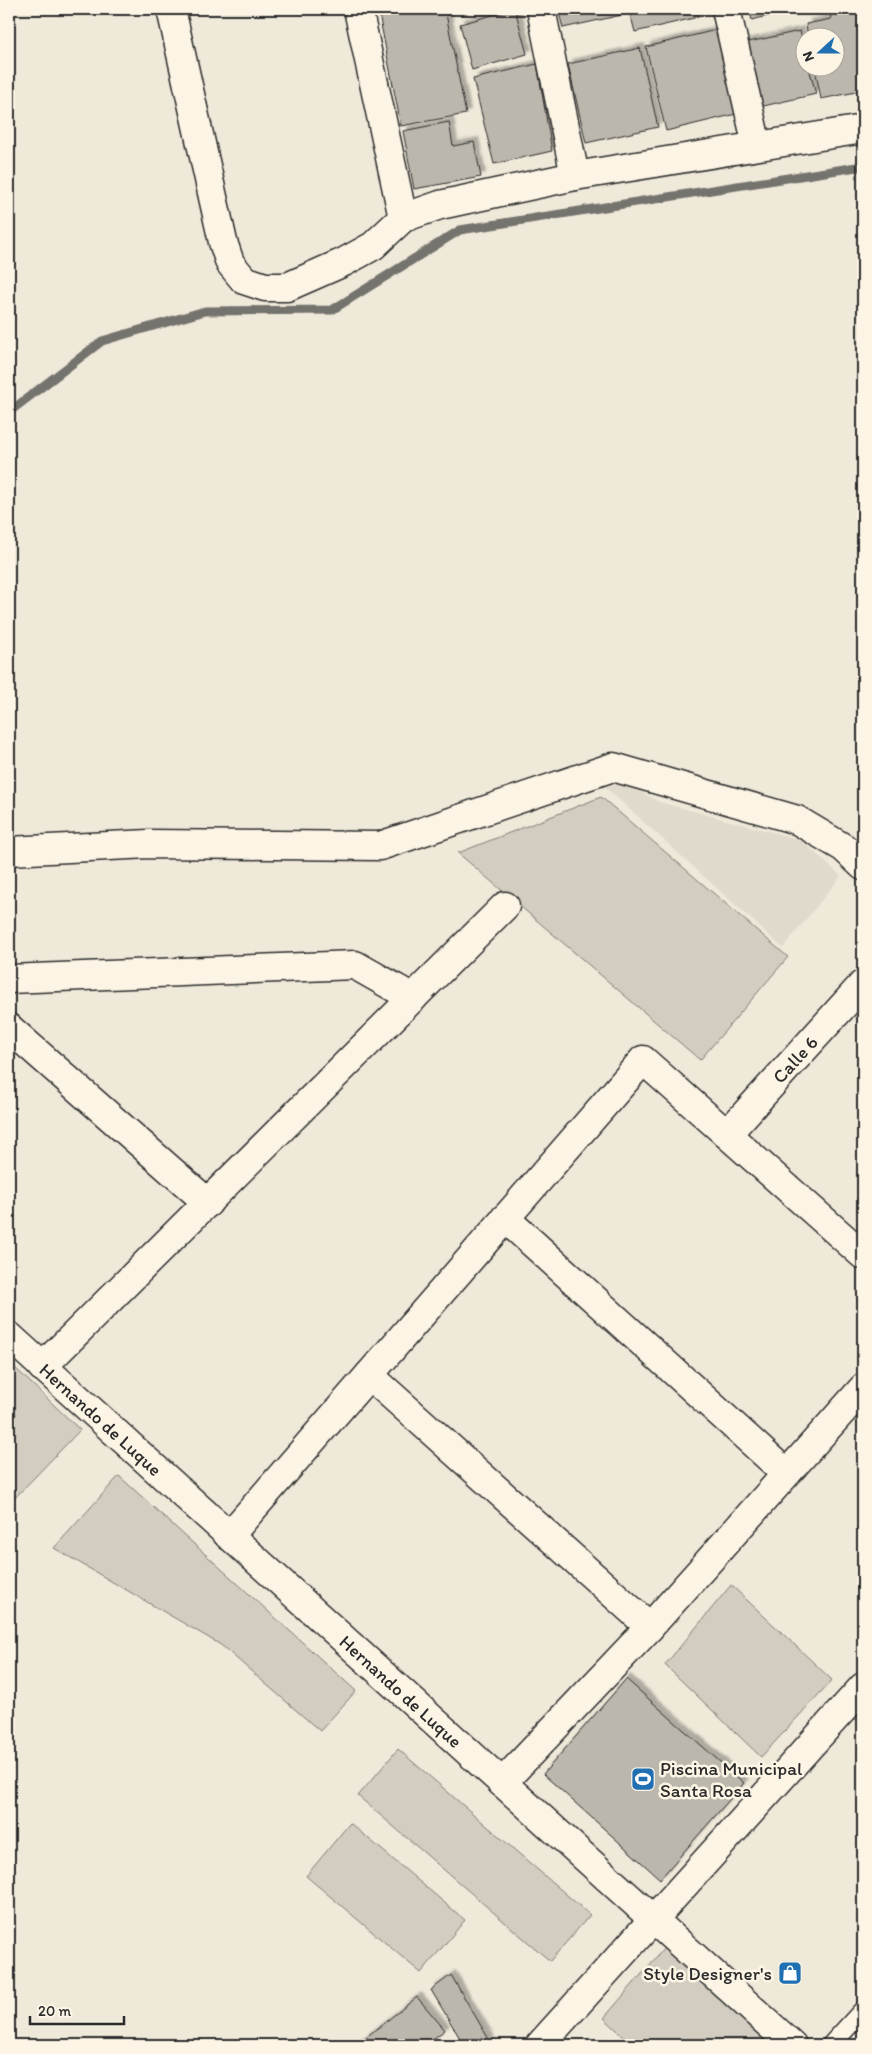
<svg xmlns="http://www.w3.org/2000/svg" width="872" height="2054" font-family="Itim,sans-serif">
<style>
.built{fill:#e0dacc}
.green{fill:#d2cdc0;stroke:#7e7c76}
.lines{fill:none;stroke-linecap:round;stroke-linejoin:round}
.stream{stroke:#75736d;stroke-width:9}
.building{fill:#bcb7ac;stroke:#2b2b2b;filter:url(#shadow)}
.lane-casing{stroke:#2b2b2b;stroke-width:21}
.street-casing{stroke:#2b2b2b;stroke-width:31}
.secondary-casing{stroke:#2b2b2b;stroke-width:31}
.lane{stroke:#fcf5e5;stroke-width:18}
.street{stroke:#fcf5e5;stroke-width:28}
.secondary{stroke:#fcf5e5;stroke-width:28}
.labels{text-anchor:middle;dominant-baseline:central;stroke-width:5;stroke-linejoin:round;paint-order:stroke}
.street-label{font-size:19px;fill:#2b2b2b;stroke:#fcf5e5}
.poi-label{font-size:19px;fill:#2b2b2b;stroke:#fcf5e5;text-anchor:start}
</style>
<defs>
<filter id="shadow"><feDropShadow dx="4.5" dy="-4.5" stdDeviation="1" flood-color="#0004"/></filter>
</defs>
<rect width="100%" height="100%" fill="#efe9da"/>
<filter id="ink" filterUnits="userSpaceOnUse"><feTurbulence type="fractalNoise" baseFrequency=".02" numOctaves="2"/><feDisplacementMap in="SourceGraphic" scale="10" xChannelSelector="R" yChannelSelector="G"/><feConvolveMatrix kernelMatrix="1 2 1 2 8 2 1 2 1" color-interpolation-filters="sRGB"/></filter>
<g filter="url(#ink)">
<path class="built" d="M624,782l35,20 142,38 40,36 -58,72 -178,-161z"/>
<path class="green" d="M601,797l187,160 -88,103 -242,-207z
M9,1362l71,68 -71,74z
M119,1476l237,215 -36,40 -99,-86 -167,-97z
M731,1585l101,95 -71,77 -96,-92z
M398,1749l192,166 -40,46 -192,-165z
M350,1823l115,97 -44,53 -115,-97z
M665,1947l112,98h-144l-29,-27z"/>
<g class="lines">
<path class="stream" d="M9,412l93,-71 103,-30 127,-1 128,-80 403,-64"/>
</g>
<path class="building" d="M378,9h67l21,105 -65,12z
M515,9l12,45 -55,16 -12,-46z
M558,9h62l2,6 -59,13z
M629,9h67l2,8 -63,15z
M749,9h45l-42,11z
M829,9h34v72l-4,1 2,9 -40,8 -6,-31h19v-30h-26l-2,-14 25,-5z
M716,30l20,84 -70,17 -20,-84z
M800,31l4,17v20h5l7,26 -57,13 -15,-64z
M640,48l18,79 -72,16 -18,-79z
M537,64l15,87 -58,13 -21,-85z
M449,122l4,24 21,-4 7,35 -67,12 -11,-58z
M626,1679l118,104 -84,96 -117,-105z
M451,1975l39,66 -8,4h-18l-33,-55z
M417,1997l28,33 -20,15h-69z"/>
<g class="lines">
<g class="lane-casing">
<path id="lane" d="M831,2045l32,-35"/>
</g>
<g class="street-casing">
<g id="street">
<path d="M171,9l52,233 7,21 14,17 21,7h22l57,-25 29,-16 30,-28 37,-13 135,-29 288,-47"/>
<path d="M358,9l45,209"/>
<path d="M541,9l34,167"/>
<path d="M726,9l31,137"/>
<path d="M9,851l140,-7 231,2 233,-79 184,53 47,28 19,18"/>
<path d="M9,979l346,-14 58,33"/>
<path d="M9,1028l199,175"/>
<path id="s1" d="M727,1134l136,-150"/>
<path d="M505,1218l281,255"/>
<path d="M42,1367l463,-461"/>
<path d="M369,1375l281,252"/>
<path d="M229,1536l414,-476 220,195"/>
<path d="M502,1783l148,-156 213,-239"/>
<path d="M540,2045l323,-358"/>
</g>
</g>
<g class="secondary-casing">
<g id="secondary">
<path id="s2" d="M9,1336l783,709"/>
</g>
</g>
<use href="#lane" class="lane"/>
<use href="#street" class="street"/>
<use href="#secondary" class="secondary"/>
</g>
</g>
<defs>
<g id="stadium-square" transform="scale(1.25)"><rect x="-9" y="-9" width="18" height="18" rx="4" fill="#1f6fb2" stroke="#fcf5e5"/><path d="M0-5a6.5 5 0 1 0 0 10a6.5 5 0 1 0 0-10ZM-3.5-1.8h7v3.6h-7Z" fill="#fff"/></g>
<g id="shop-square" transform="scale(1.25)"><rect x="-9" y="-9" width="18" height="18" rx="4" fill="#1f6fb2" stroke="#fcf5e5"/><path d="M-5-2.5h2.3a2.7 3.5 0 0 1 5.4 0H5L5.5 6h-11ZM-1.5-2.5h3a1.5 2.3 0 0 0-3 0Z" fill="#fff"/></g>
</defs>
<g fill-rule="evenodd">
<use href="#stadium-square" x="643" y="1779"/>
<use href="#shop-square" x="790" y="1973"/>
</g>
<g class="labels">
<g class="street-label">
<text stroke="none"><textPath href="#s1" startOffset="101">Calle 6</textPath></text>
<text stroke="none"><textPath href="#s2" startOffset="124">Hernando de Luque</textPath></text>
<text stroke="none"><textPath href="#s2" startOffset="529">Hernando de Luque</textPath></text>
</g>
<g class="poi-label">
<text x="660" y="1768">Piscina Municipal<tspan x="660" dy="22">Santa Rosa</tspan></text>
<text x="772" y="1973" text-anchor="end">Style Designer's</text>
</g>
</g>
<rect width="872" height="2054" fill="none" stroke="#fcf5e5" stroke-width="30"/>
<rect x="15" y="15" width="842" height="2024" fill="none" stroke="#2b2b2b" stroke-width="2" filter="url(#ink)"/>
<g transform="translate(820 52) rotate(249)"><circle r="24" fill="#fcf5e5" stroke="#a8a49b"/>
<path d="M0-4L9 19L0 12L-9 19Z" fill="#1f6fb2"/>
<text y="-8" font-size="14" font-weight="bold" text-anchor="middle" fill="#2b2b2b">N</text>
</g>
<path d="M30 2016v8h94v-8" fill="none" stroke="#2b2b2b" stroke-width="2.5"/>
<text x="38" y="2016" font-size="15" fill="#2b2b2b" stroke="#fcf5e5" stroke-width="4" paint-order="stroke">20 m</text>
</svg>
